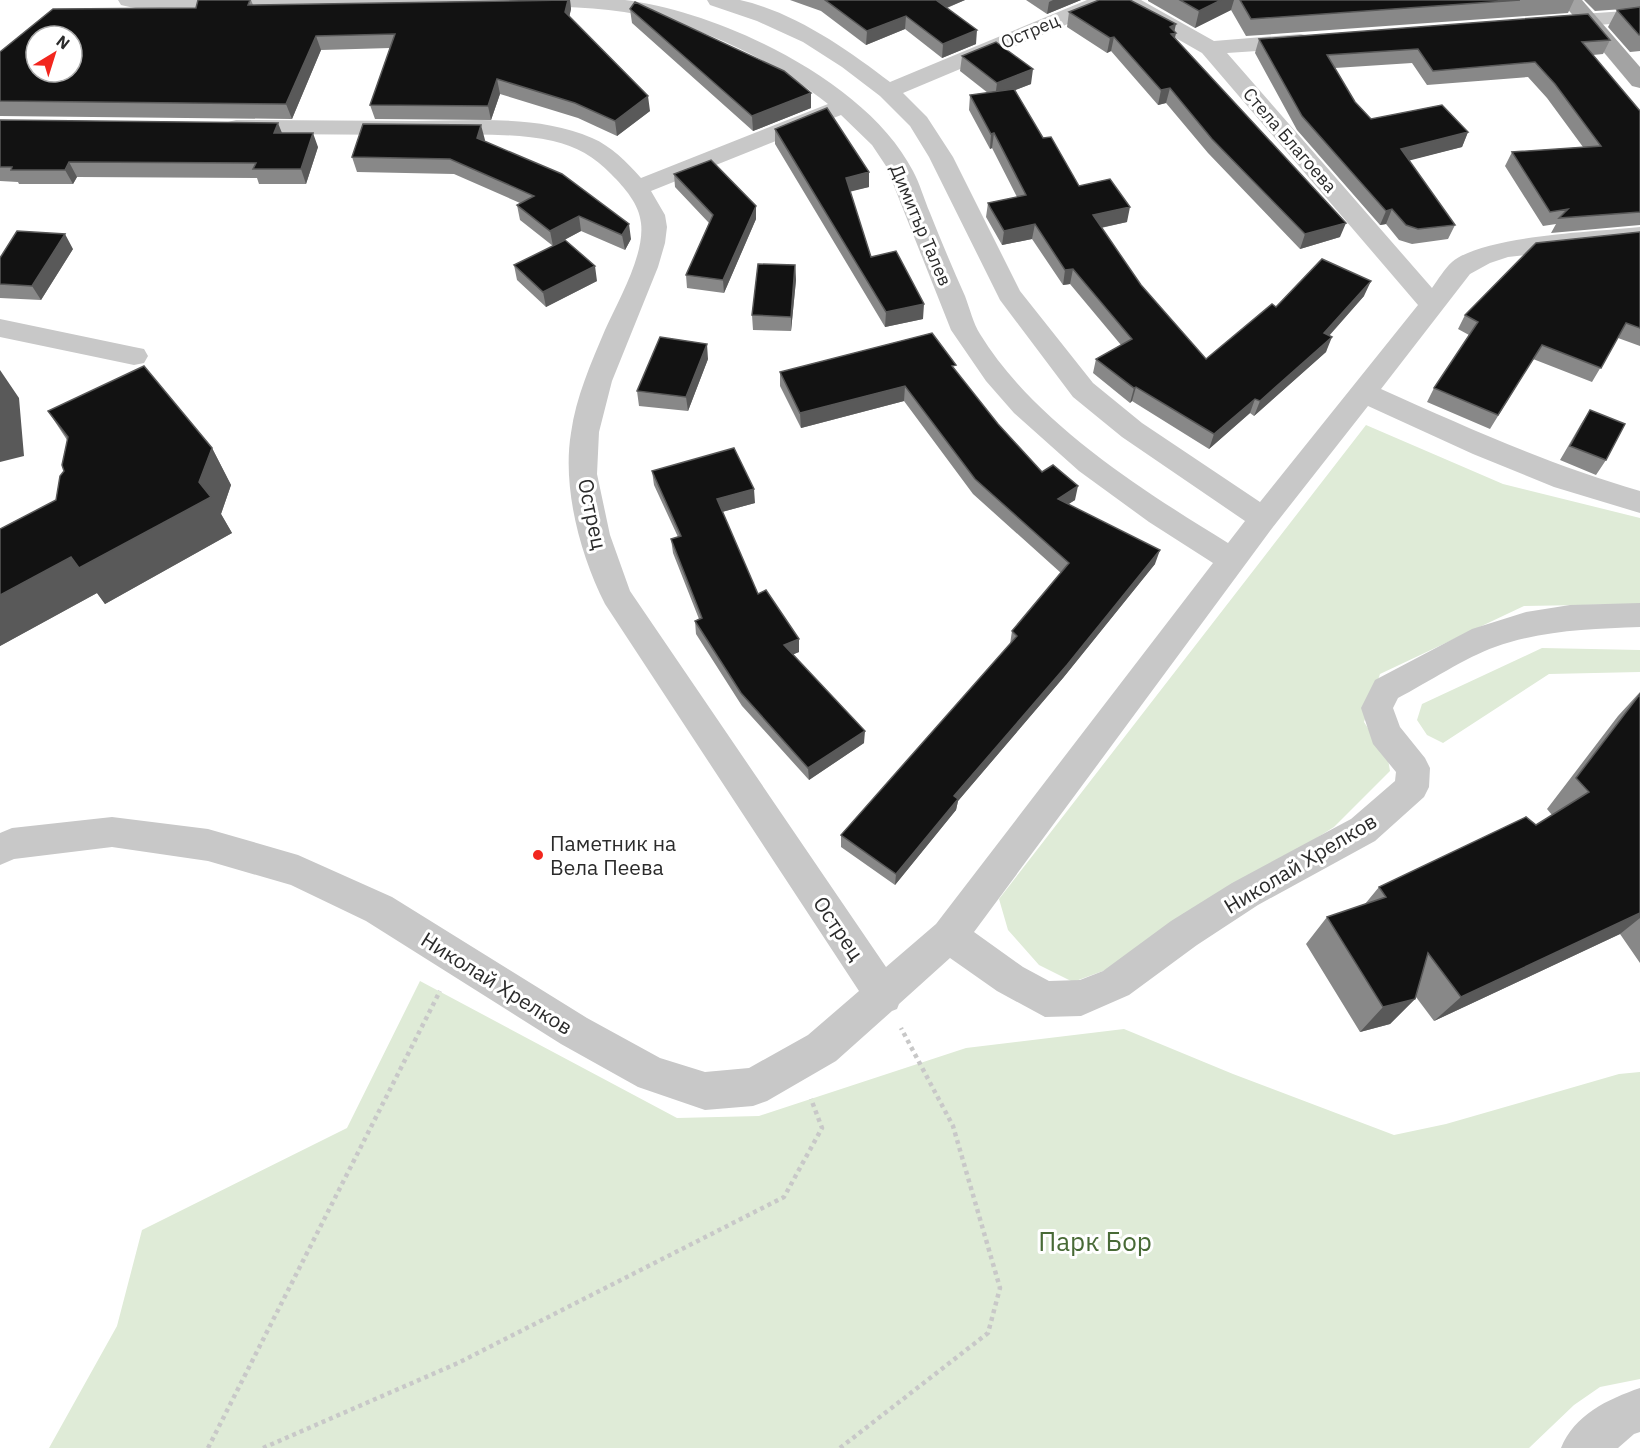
<svg xmlns="http://www.w3.org/2000/svg" width="1640" height="1448" font-family="'IBM Plex Sans',sans-serif">
<style>
.green{fill:#dfebd7}
.lines{fill:none;stroke-linecap:round;stroke-linejoin:round}
.path{stroke:#c8c8c8;stroke-width:4.5;stroke-dasharray:4 4;stroke-linecap:butt}
.minor{fill:#c8c8c8;fill-rule:evenodd}
.major{fill:#a3a3a3;fill-rule:evenodd}
.wall{fill:#888}
.shaded-wall{fill:#595959}
.building{fill:#121212;stroke:#595959;stroke-width:1.5;fill-rule:evenodd}
.poi-dot{fill:#f2261e;stroke:#fff;stroke-width:2}
.labels{text-anchor:middle;dominant-baseline:central;stroke-width:6;stroke-linejoin:round;paint-order:stroke}
.far-street-label{font-size:18px;fill:#2b2b2b;stroke:#fff}
.street-label{font-size:21px;fill:#2b2b2b;stroke:#fff}
.poi-label{font-size:21px;fill:#2b2b2b;stroke:#fff;text-anchor:start}
.near-park-label{font-size:26px;fill:#486a36;stroke:#fff}
</style>
<rect width="100%" height="100%" fill="#fff"/>
<path class="green" d="M1366,425l137,59 137,34v86l-116,2 -144,68 -16,48 24,37 2,12 -56,56 -223,141 -38,14 -34,-17 -31,-35 -9,-31z
M1542,648l98,2v22l-91,2 -106,69 -16,-8 -10,-15 5,-16z
M420,981l257,137 82,-2 207,-68 158,-19 109,45 161,61 52,-11 173,-50 21,-2v307l-40,8 -26,18 -45,43h-1480l68,-122 25,-96 205,-102z"/>
<g class="lines">
<path class="path" d="M208,1448l232,-457
M263,1448l195,-85 326,-166 38,-69 -11,-29
M840,1448l148,-115 12,-45 -47,-162 -52,-98"/>
<path class="minor" d="M118,0h507c96,12 242,81 288,171 7,13 11,28 17,42 11,28 23,56 35,83 5,13 8,27 15,38 54,88 162,156 248,209l17,-22 -123,-84 -49,-40 -73,-97 -71,-143 -19,-31 -30,-30 -38,-29 -39,-25 -46,-21 -47,-16 -3,-5c11,0 23,0 33,0 54,12 107,49 150,82l197,-82h54l73,41 87,-7 8,2 3,5 -3,5 -8,2 -74,5 205,235c6,-8 12,-19 20,-26 32,-27 144,-30 188,-35v16l-132,14 -18,6 -20,11 -89,115c87,39 167,75 259,102v22l-86,-26 -81,-33 -105,-48 -95,121 -299,405 49,35 26,14 31,-1 23,-9 68,-50 61,-38 119,-64 44,-38 1,-9 -23,-28 -12,-36 14,-28 97,-51 54,-17 44,-7 70,-2v24c-50,2 -97,3 -145,20 -29,10 -68,36 -97,51l-5,10 7,19 25,31 5,10 -1,19 -5,10 -49,44 -117,64 -61,40 -68,50 -48,21 -36,1 -48,-26 -47,-33 -51,46 -2,5 -5,2 -56,50 -69,40 -14,5 -48,4 -67,-23 -77,-43 -195,-123 -75,-36 -83,-24 -96,-14 -98,12 -14,6v-32l12,-5 100,-11 96,12 90,26 94,42 195,121 73,40 45,14 44,-4 59,-33 51,-44 -254,-387c-25,-49 -43,-117 -34,-171 5,-36 20,-70 34,-103 13,-29 40,-75 36,-107 -2,-19 -16,-35 -30,-49 -16,-17 -35,-28 -58,-33 -42,-9 -88,-6 -131,-6 -62,0 -124,-1 -186,-1l-8,-2 -4,-5 4,-5 8,-2c60,0 119,1 179,1 57,0 123,-7 177,17 19,8 35,24 49,40l187,-74c-50,-40 -112,-71 -173,-86 -59,-14 -121,-12 -181,-11 -66,1 -133,2 -199,3 -47,1 -109,6 -154,-5zM1116,0l2,5 84,48 216,252 -158,197 -118,-79 -49,-40 -73,-92 -67,-134 -26,-40 -24,-24 210,-88zM841,115l31,30 14,21 65,164 35,51 28,32 65,58 70,51 64,41 -277,361 -50,43 -256,-376 -20,-56 -13,-61 2,-42 13,-51 46,-114 7,-24 2,-16 -2,-12 -14,-24z
M1640,10v12l-87,6 -8,-1 -3,-5 3,-5 8,-1z
M0,319l134,28 10,2 4,7 -4,7 -10,2 -134,-28z
M1640,1388v44l-6,2 -16,14h-57c13,-33 47,-49 79,-60z"/>
<path class="major" d="M1560,0h22l58,67v21l-8,-2z"/>
</g>
<path class="wall" d="M198,0h53l2,5 317,-5 1,9 -2,8 81,94 -33,25 -39,-18 -78,-24 -9,26 -116,-1 -5,-14 20,-57 -69,2 -29,69 -292,-3v-64l196,-44z
M790,0h175l-18,8 29,36 -34,14 -37,-29 -39,16 -45,-34z
M1026,0h55l-34,14z
M1148,0h426l-6,13 -322,23 -15,-26 -36,18 -47,-27z
M1584,0h56v51l-10,1 -22,-25 9,-17 6,-1 -28,2z
M630,9l181,99 -58,23 -121,-108z
M1069,12l105,19 2,2 -1,5 165,199 -40,12 -92,-96 -42,-50 -8,2 -47,-54 -4,2 -40,-26z
M1259,39l351,1 -7,14 -10,1 47,56v114l-89,8 5,-9 -13,2 -38,-60 7,-14 71,-5 -36,-49 -19,-21 -101,8 -15,-22 -77,5 20,34 16,17 97,13 -6,15 -53,13 46,65 -7,14 -36,5 -13,-4 -13,-16 -6,1 -83,-95 -42,-77z
M962,56l69,28 -16,6 28,48 36,48 48,36 -26,6 40,57 65,74 70,-52 88,-11 -35,40 -3,16 -72,64 -4,-3 -41,36 -77,-48 -2,2 -37,-30 3,-14 25,-14 -51,-61 -7,1 -31,-46 -30,6 -16,-28 2,-14 29,-6 -25,-49 -2,1 -21,-39 1,-15 18,-2 -28,-22z
M0,120l282,13 36,14 -12,37h-47l-2,-6 -180,-1 -4,7h-54l-1,-2 -18,-1z
M775,129l94,58 -19,4 21,66 52,62 -38,8 -110,-183z
M485,140l-1,1 147,98 -6,11 -44,-19 -28,15 -33,-26 -3,-15 3,-2 -66,-29 -97,-2 -5,-15z
M674,174l82,32v13l-32,74 -37,-5 -1,-13 23,-52 -34,-36z
M1640,232v114l-22,-8 -26,44 -59,-23 -43,70 -63,-27 7,-14 35,-53 -11,-6 7,-14z
M73,249l-32,51 -41,-2v-40z
M514,265l83,16 -51,26 -29,-27z
M795,265l1,15 -5,51 -38,-1 -1,-15z
M708,359l-20,52 -49,-5 -2,-15z
M955,370l43,54 44,48 33,28 -7,4 87,60 -92,114 -105,123 -2,9 -61,75 -54,-38v-12l169,-191 2,-13 49,-58 -88,-79 -69,-93 -103,27 -21,-42v-14z
M1590,410l16,50 -10,15 -36,-15 21,-36z
M48,411l164,37 19,37 -10,29 11,19 -127,71 -8,-11 -97,53v-117l56,-29 8,-29 3,-31z
M652,471l103,32 -33,9 36,82 41,58 -6,2 71,89 -55,37 -67,-74 -46,-72 -1,-13 4,-2 -26,-66 -2,-14 7,-2 -24,-52z
M1640,692v271l-20,-29 -186,87 -18,-24 -1,2 -25,25 -30,8 -54,-88 21,-27 38,-13 14,-17 157,-62 16,-10 -5,-6 71,-93z"/>
<path class="shaded-wall" d="M568,0h2l1,9 -4,18 -2,-15z
M935,0h30l-31,13z
M1053,0h28l-34,14 2,-12z
M1221,0h13l-3,10 -36,18 4,-17z
M906,16l-1,13 -39,16 1,-14z
M1176,24l-2,9h2l-4,14 -2,-20z
M977,30l-1,14 -34,14 1,-14z
M316,36l5,14 -29,69 -6,-15z
M1114,37l-3,14 -4,2 3,-15z
M1033,69l-2,15 -36,14 2,-15z
M497,79l3,15 -9,26 -3,-14z
M1170,88l-4,15 -8,2 3,-15z
M811,93v15l-58,23 -1,-15z
M648,96l2,15 -33,25 -2,-15z
M278,123l6,15 -10,-5z
M481,125l4,15 -4,13 -4,-15z
M1468,132l-6,15 -66,17 5,-15z
M313,133l5,14 -12,37 -5,-15z
M994,133l-2,15 -2,1 1,-15z
M69,162l8,15 -4,7 -8,-14z
M869,172v15l-24,6 1,-15z
M756,206v13l-32,74 -1,-13z
M1130,207l-3,15 -37,8 3,-15z
M1392,209l-6,15 -6,1 6,-14z
M579,216l2,15 -28,15 -3,-15z
M1346,223l-6,14 -40,12 5,-15z
M629,224l2,15 -6,11 -3,-15z
M1035,224l-3,15 -30,6 2,-14z
M65,234l8,15 -32,51 -9,-14z
M795,265l1,15 -5,51v-14z
M595,266l2,15 -51,26 -3,-15z
M1073,269l-3,15 -7,1 2,-15z
M1371,281l-7,15 -46,52 6,-15z
M924,304l-1,15 -38,8 1,-15z
M1332,337l-6,15 -72,64 6,-15z
M707,344l1,15 -20,52 -2,-14z
M0,370l19,28 5,58 -24,6z
M905,386l-1,15 -103,27 -1,-15z
M1136,387l-4,14 -2,2 4,-15z
M1255,399l-5,14 -41,36 5,-15z
M212,448l19,37 -10,29 11,19 -127,71 -8,-11 -97,53v-51l199,-113z
M1078,486l-3,14 -20,13 3,-14z
M754,489l1,14 -37,10 -1,-14z
M1160,550l-5,14 -92,114 -105,123 -2,9 -61,75 1,-11 58,-78z
M799,639v13l-14,6 -1,-13z
M865,731l-1,12 -55,37 -1,-12z
M1640,913v5l-20,16 -186,87 27,-24z
M1415,999l-25,25 -30,8 23,-25z"/>
<path class="building" d="M198,0h52l-2,5 320,-5 -3,12 83,84 -33,25 -40,-18 -78,-24 -9,27 -118,-1 25,-71 -79,2 -30,68 -286,-3v-49l53,-43 143,-1zM36,36h36v36h-36z
M825,0h111l41,30 -34,14 -37,-28 -39,15z
M1099,0h31l46,24 -6,3 6,6 -5,1 175,189 -41,11 -93,-95 -42,-51 -9,2 -47,-53 -4,1 -41,-26z
M1180,0h41l-22,11z
M1240,0h280l-269,19z
M635,2l149,69 27,22 -59,23 -122,-107z
M1640,7v27l-1,1 -22,-25z
M1588,14l22,26 -28,2 58,69v101l-81,6 9,-9 -18,3 -38,-60 89,-6 -46,-62 -20,-22 -102,9 -15,-22 -91,6 28,47 16,17 71,-14 26,27 -67,17 54,76 -37,4 -12,-4 -14,-16 -6,2 -84,-95 -43,-77z
M996,42l37,27 -36,14 -35,-27z
M1014,89l29,49 8,-1 28,49 31,-7 20,28 -37,8 48,70 65,74 66,-55 4,3 46,-48 49,22 -47,52 8,4 -72,64 -5,-2 -41,35 -78,-47 -2,1 -38,-29 36,-20 -59,-70 -8,1 -30,-46 -31,7 -13,-22 -3,-6 38,-8 -32,-62 -3,1 -21,-39z
M827,108l42,64 -23,6 25,79 25,-6 28,53 -38,8 -111,-183z
M0,120l278,3 -4,10h39l-12,36h-48l3,-6 -187,-1 -4,8h-54l1,-3h-12z
M363,124l118,1 -4,13 85,36 67,50 -7,11 -43,-19 -29,15 -33,-26 17,-9 -84,-37 -98,-2z
M711,160l45,46 -33,74 -37,-5 27,-60 -39,-41z
M17,231l48,3 -33,52 -32,-2v-26z
M1640,232v96l-14,-5 -25,45 -59,-23 -44,70 -64,-27 44,-66 -13,-7 71,-72z
M565,240l30,26 -52,26 -29,-27z
M758,264l37,1 -4,52 -39,-2z
M932,333l24,32 -4,1 46,58 44,48 11,-7 25,21 -20,13 102,51 -93,115 -113,131 4,3 -62,75 -55,-39 176,-199 -5,-5 57,-68 -94,-84 -70,-93 -105,27 -20,-41z
M660,337l47,7 -21,53 -49,-6z
M144,366l68,82 -13,34 12,15 -132,71 -8,-11 -71,38v-66l56,-29 4,-24 4,-5 -2,-6 6,-28 -20,-26z
M1590,410l35,14 -19,36 -36,-14z
M734,448l20,41 -37,10 41,95 8,-4 33,49 -15,6 81,86 -57,37 -67,-75 -46,-72 7,-3 -31,-79 10,-3 -29,-65z
M1640,694v219l-179,84 -33,-44 -13,46 -32,8 -56,-90 59,-20 -7,-10 147,-70 10,8 53,-33 -13,-14z"/>
<circle class="poi-dot" cx="538" cy="855" r="6"/>
<g class="labels">
<g class="far-street-label">
<text transform="translate(1030 31) rotate(-23)">Острец</text>
<text transform="translate(1290 140) rotate(49)">Стела Благоева</text>
<text transform="translate(921 225) rotate(67)">Димитър Талев</text>
</g>
<g class="street-label">
<text transform="translate(593 514) rotate(78)">Острец</text>
<text transform="translate(1300 863) rotate(-31)">Николай Хрелков</text>
<text transform="translate(839 928) rotate(56)">Острец</text>
<text transform="translate(497 983) rotate(32)">Николай Хрелков</text>
</g>
<g class="poi-label">
<text x="550" y="843">Паметник на<tspan x="550" dy="24">Вела Пеева</tspan></text>
</g>
<g class="near-park-label">
<text x="1095" y="1241">Парк Бор</text>
</g>
</g>
<g transform="translate(54 54) rotate(38)"><circle r="28" fill="#ffffff" stroke="#aaaaaa" stroke-width="1.5"/>
<path d="M0-4.5L10 22L0 15L-10 22Z" fill="#f2261e"/>
<text y="-9" font-size="16" font-weight="bold" text-anchor="middle" fill="#2b2b2b">N</text>
</g>
</svg>
